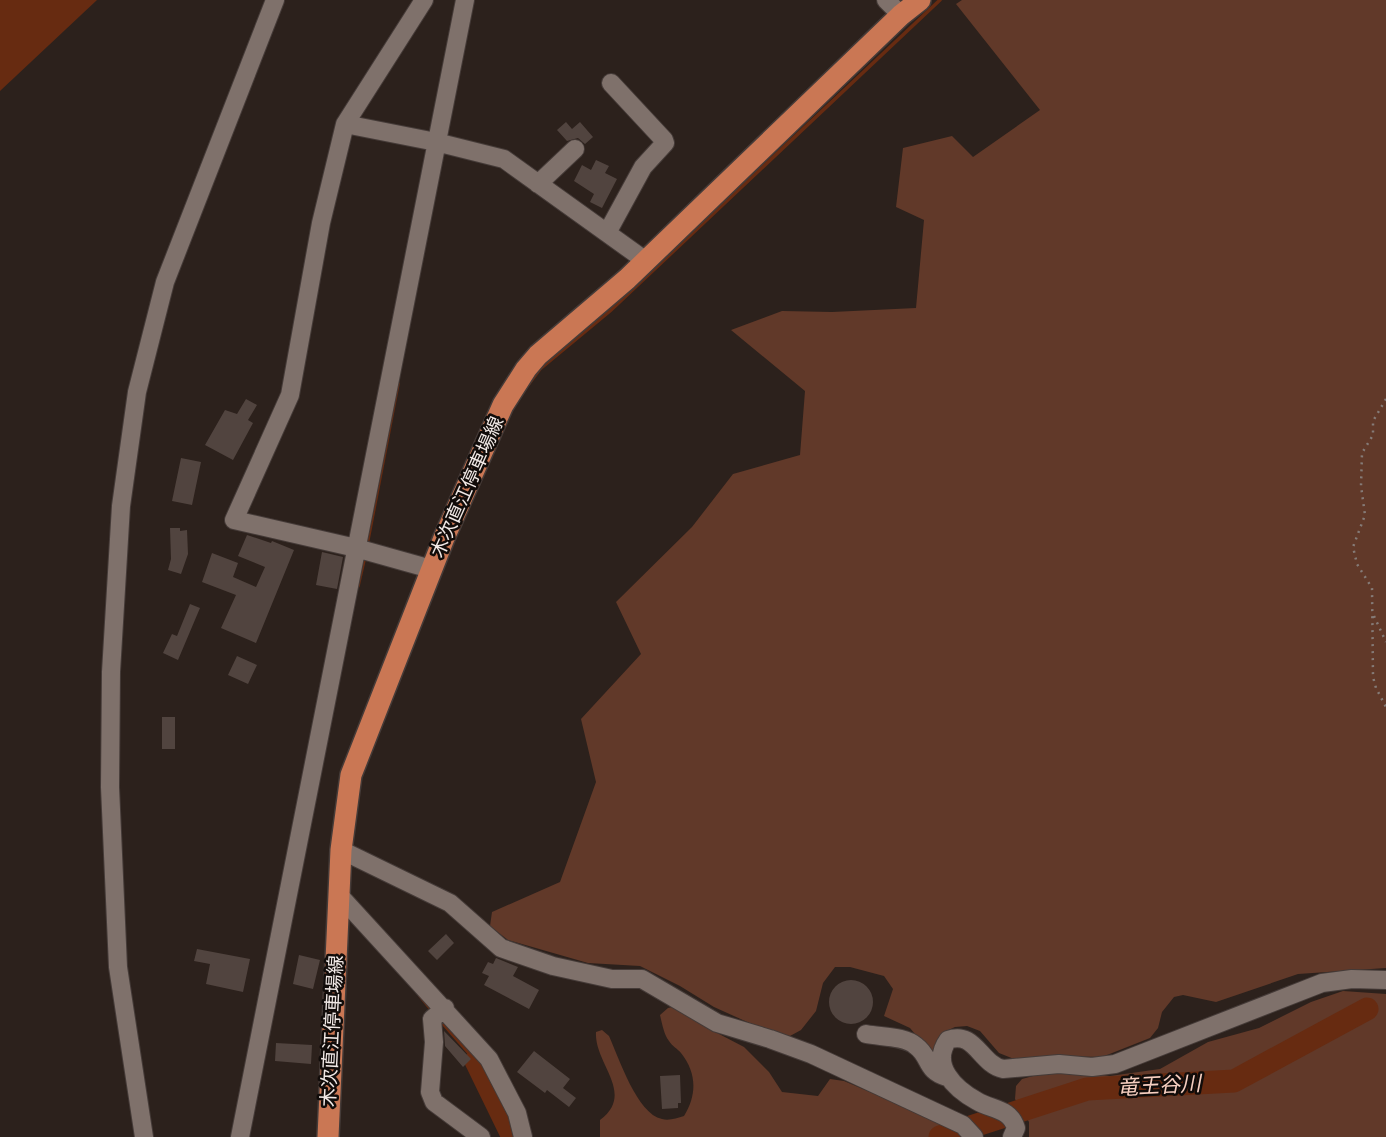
<svg xmlns="http://www.w3.org/2000/svg" width="1386" height="1137" font-family="Poppins,'Noto Sans JP',sans-serif">
<style>
.green{fill:#613929}
.water{fill:#672b11}
.lines{fill:none;stroke-linecap:round;stroke-linejoin:round}
.stream{stroke:#672b11;stroke-width:3.5}
.river{stroke:#672b11;stroke-width:23}
.building{fill:#51443f}
.minor-casing{stroke:#453b38;stroke-width:20}
.major-casing{stroke:#453b38;stroke-width:24}
.path{stroke:#857b77;stroke-width:2.5;stroke-dasharray:2 5;stroke-linecap:butt}
.minor{stroke:#7f716b;stroke-width:18}
.major{stroke:#ca7754;stroke-width:21}
.labels{text-anchor:middle;dominant-baseline:central;stroke-width:5;stroke-linejoin:round;paint-order:stroke}
.street-label{font-size:19px;fill:#f1e9e6;stroke:#110c0a}
.water-label{font-size:21px;font-style:italic;fill:#f7cfc0;stroke:#110c0a}
</style>
<rect width="100%" height="100%" fill="#2c211c"/>
<path class="green" d="M962,0h424v968l-88,6 -82,28 -33,-7 -9,2 -12,15 -4,16 -8,10 -48,19 -60,-1 -28,3 -15,-6 -19,-22 -13,-5 -12,1 -11,5 -10,18 -4,2 -20,-24 -26,-12 9,-27 -9,-13 -34,-9h-15l-12,16 -7,28 -15,19 -11,6 -14,-1 -62,-28 -34,-21 -40,-20 -52,-3 -80,-23 -18,-14 2,-14 68,-30 36,-100 -15,-63 60,-65 -25,-52 76,-75 41,-53 67,-19 5,-64 -74,-61 51,-19 50,1 84,-4 8,-88 -28,-13 7,-59 49,-12 21,21 67,-47 -84,-106z
M1343,991l43,3v143h-357v-15l-14,-23 1,-13 6,-7 26,-7 21,-1 41,5 50,-7 48,-27 51,-14 52,-26z
M676,1006l22,17 46,24 25,25 13,20 36,4 12,-17 14,2 99,42 17,14h-360v-17c36,-27 -6,-56 -4,-88l6,-2 7,6c10,22 28,78 53,83 7,2 15,-1 22,-3 13,-21 13,-43 -3,-63 -3,-4 -9,-7 -12,-12 -5,-6 -7,-18 -9,-26l8,-7z"/>
<path class="water" d="M0,0h97l-97,91z"/>
<g class="lines">
<path class="stream" d="M528,385l12,-16 70,-58 330,-311
M367,545l31,-161
M358,586l7,-30
M420,996l13,16
M440,1020l36,41"/>
<path class="river" d="M476,1061l37,76
M940,1137l147,-48 147,-8 133,-72"/>
</g>
<path class="building" d="M566,122l6,7 8,-7 13,15 -8,7 -7,-6 -11,3 -10,-11z
M596,160l13,6 -4,7 12,6 -15,29 -12,-6 4,-8 -20,-13 8,-16 9,5z
M246,399l11,6 -9,15 5,3 -20,37 -28,-15 20,-35 12,4z
M181,458l20,4 -9,43 -20,-4z
M170,528h10v3l7,-1 1,24 -7,20 -13,-4 3,-11z
M247,535l24,8 1,-2 22,9 -38,93 -35,-15 15,-33 -34,-13 10,-29 26,10 -5,14 23,10 9,-20 -27,-11z
M322,552l21,5 -6,32 -21,-4z
M190,604l10,4 -22,52 -15,-7 9,-19 5,2z
M237,656l20,9 -9,19 -20,-9z
M162,717h13v32h-13z
M446,934l8,9 -17,17 -9,-9z
M197,949l53,10 -7,33 -37,-8 4,-20 -16,-3z
M299,955l21,5 -7,29 -20,-5z
M496,958l22,9 -5,9 26,14 -10,19 -45,-24 5,-9 -7,-3 6,-11 5,2z
M829 1002a22 22 0 1 1 44 0a22 22 0 1 1-44 0Z
M444,1031l27,28 -8,8 -18,-21z
M276,1043l36,2 -1,19 -36,-3z
M534,1051l36,28 -7,9 13,10 -7,9 -22,-17 -2,3 -28,-21z
M680,1075l1,28h-3v5l-16,1 -2,-33z"/>
<g class="lines">
<g class="minor-casing">
<path id="minor" d="M424,0l-79,124 -24,99 -31,172 -56,125 122,28 75,21
M886,0l15,15
M345,124l91,18 68,17 142,102
M538,184l37,-35
M607,233l36,-66 22,-24 -1,-3 -53,-57
M341,850l109,53 51,45 52,18 59,13h30l75,44 53,16 41,15 152,71 11,12
M339,895l150,164 28,54 6,24
M445,1008l-13,11 2,23 -4,50 4,10 47,35
M866,1034c15,3 39,2 50,12 15,11 9,25 31,31
M144,1137l-26,-170 -8,-180 1,-115 10,-166 16,-114 28,-110 110,-282
M240,1137l225,-1137
M1012,1137l4,-9c-6,-20 -24,-18 -39,-27 -22,-12 -47,-36 -29,-61 27,-10 32,24 55,29l56,-5 33,3 23,-3 207,-81 30,-4 34,1"/>
</g>
<g class="major-casing">
<path id="major" d="M328,1137l13,-287 10,-75 93,-237 59,-133 23,-36 12,-14 89,-76 274,-264 19,-15"/>
</g>
<path class="path" d="M1386,399l-13,22v14l-11,18 -1,33 4,29 -12,32 4,17 15,24 1,89 3,11 10,19
M1374,616l12,26"/>
<use href="#minor" class="minor"/>
<use href="#major" class="major"/>
</g>
<g class="labels">
<g class="street-label">
<text transform="translate(467 487) rotate(-66)">木次直江停車場線</text>
<text transform="translate(332 1031) rotate(-87)">木次直江停車場線</text>
</g>
<g class="water-label">
<text transform="translate(1159 1085) rotate(-3)">竜王谷川</text>
</g>
</g>
</svg>
